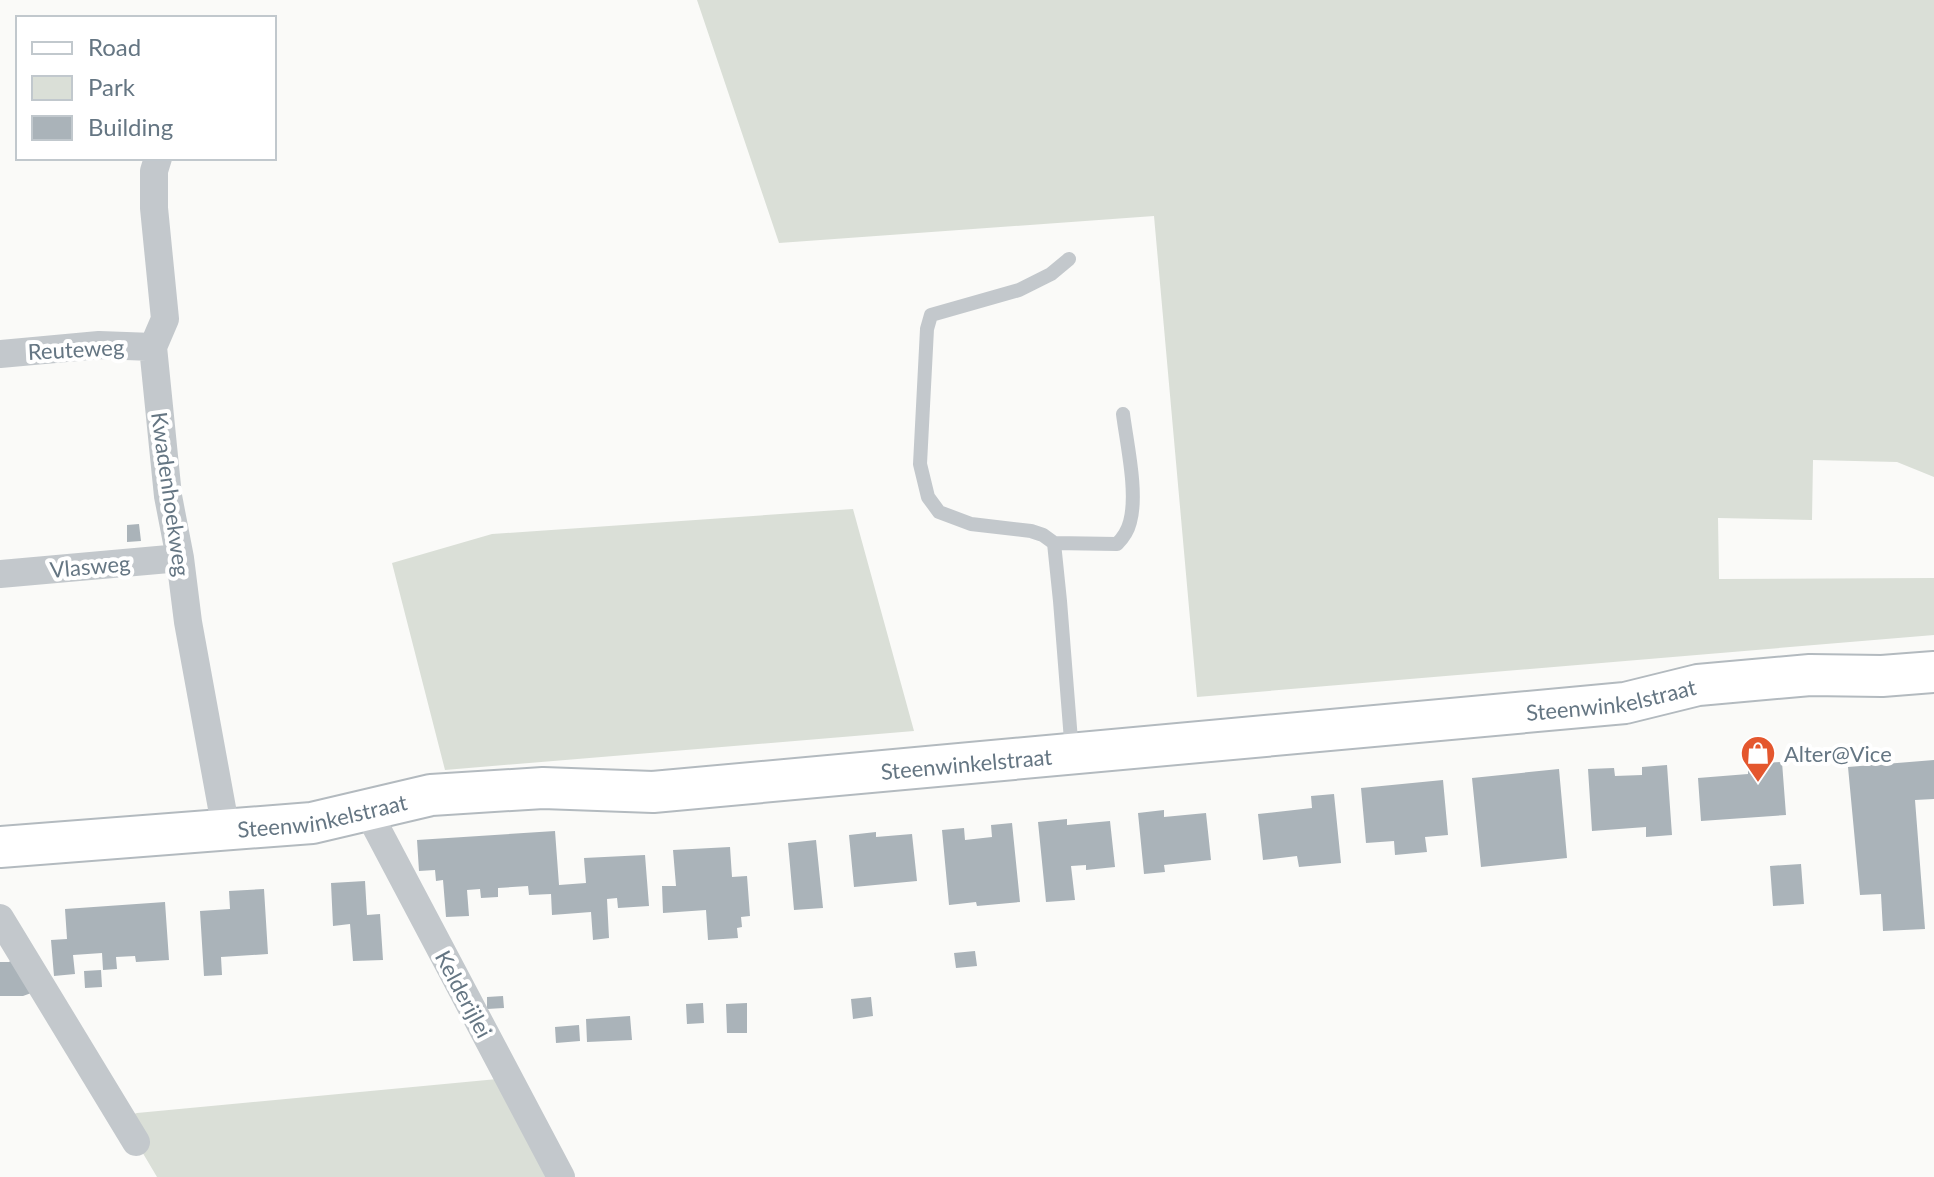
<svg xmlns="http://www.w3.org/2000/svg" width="1934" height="1177" font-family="Lato,sans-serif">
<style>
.green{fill:#dadfd7}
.building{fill:#aab3b9}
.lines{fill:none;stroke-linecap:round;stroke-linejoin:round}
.secondary-casing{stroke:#b3babf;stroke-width:44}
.lane{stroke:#c3c8cc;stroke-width:14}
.street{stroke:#c3c8cc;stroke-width:28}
.secondary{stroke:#fff;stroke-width:40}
.labels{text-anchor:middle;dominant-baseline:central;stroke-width:8;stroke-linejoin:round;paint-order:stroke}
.street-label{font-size:22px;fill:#657683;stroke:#fff}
.poi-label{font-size:22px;fill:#657683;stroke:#fff;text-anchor:start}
</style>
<rect width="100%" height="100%" fill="#fafaf8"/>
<path class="green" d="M697,0h1237v477l-37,-15 -84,-2 -1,60 -94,-2 1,61 215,-1v57l-737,62 -43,-481 -375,27z
M853,509l61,222 -469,39 -53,-207 100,-29z
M508,1078l53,99h-404l-35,-59 15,-5z"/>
<path class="building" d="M139,524l2,17 -14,1v-17z
M1934,760v39l-19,1 10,129 -42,2 -2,-37 -21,1 -12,-128z
M1782,762l4,53 -85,6 -3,-43 50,-4v-10z
M1667,765l5,70 -26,2v-10l-54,4 -4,-62 26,-1 1,8 27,-1v-8z
M1559,769l8,89 -86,9 -9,-89z
M1443,780l5,55 -23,2 2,15 -32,3 -1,-14 -28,2 -5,-55z
M1334,794l7,69 -42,4 -2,-11 -34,4 -5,-46 54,-6 -1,-12z
M1164,810v7l42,-4 5,47 -47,5 1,7 -21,2 -6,-61z
M1067,819v6l43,-4 5,46 -29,3v-5l-15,1 4,34 -29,2 -8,-80z
M1012,823l8,79 -43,4 -1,-4 -27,3 -7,-75 22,-2 1,12 27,-3 -1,-12z
M555,831l4,54 27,-2 -2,-25 61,-3 4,51 -31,2 -1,-10 -10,1 2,39 -16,2 -2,-28 -39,3 -1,-21 -22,1 -1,-9 -30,2v9l-17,1 -1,-9 -13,1 2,26 -23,1 -3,-37 -7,1 -1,-11 -16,1 -2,-31z
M876,832v5l36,-3 5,47 -63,6 -5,-52z
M816,840l7,68 -29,2 -6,-67z
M730,847l2,30 15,-1 3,40 -9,1 1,10 -5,1 1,10 -30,2 -2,-30 -43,3 -1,-27h14l-3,-36z
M1801,864l3,40 -31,2 -3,-40z
M365,881l2,34 13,-1 3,46 -30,1 -3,-37 -17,2 -2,-43z
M264,889l4,65 -47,3 1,18 -18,1 -4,-65 30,-2 -1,-18z
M165,902l4,58 -33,2 -1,-6 -19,1 1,12 -14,1 -1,-17 -29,2 2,19 -21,2 -3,-36 16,-1 -2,-30z
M975,951l2,15 -21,2 -2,-15z
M15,957l19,35 -11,4h-23v-34h9z
M101,970l1,17 -17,1 -1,-17z
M503,996l1,12 -17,1v-12z
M871,997l2,19 -20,3 -2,-20z
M703,1003l1,20 -17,1 -1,-20z
M747,1003v30h-20l-1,-29z
M630,1016l2,24 -45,2 -1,-23z
M579,1025l1,16 -24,2 -1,-16z"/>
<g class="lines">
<g class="secondary-casing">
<g id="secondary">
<path id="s1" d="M0,847l312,-24 119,-28 112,-7 110,4 972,-89 73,-18 112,-10 72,1 52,-4"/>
</g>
</g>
<path class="lane" d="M1069,259l-18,15 -32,16 -88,25 -4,14 -7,135 8,33 11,15 32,12 60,7 12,4 11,8 6,58 12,152
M1054,543l63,1c6,-6 11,-14 13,-22 8,-29 -3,-77 -7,-108"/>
<path class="street" d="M158,158l-4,13v37l11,111 -12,28 15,149 12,62 8,64 38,208
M0,354l99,-9 54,2
M0,574l180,-16
M367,810l194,367
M0,918l136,224"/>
<use href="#secondary" class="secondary"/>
</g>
<defs>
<g id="shop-pin" transform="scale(1.8)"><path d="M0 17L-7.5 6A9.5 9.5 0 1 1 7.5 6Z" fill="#e4572e" stroke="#fff"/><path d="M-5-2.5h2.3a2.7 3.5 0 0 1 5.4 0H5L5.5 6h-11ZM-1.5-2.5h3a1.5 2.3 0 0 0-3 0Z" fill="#fff"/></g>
</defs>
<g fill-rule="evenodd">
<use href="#shop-pin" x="1758" y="753"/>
</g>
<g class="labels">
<g class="street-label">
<text transform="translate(76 349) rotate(-3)">Reuteweg</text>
<text transform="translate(171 494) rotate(82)">Kwadenhoekweg</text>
<text transform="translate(90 566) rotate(-5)">Vlasweg</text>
<text stroke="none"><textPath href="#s1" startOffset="1620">Steenwinkelstraat</textPath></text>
<text stroke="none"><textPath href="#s1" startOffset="972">Steenwinkelstraat</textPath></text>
<text stroke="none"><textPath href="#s1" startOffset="324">Steenwinkelstraat</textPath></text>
<text transform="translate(464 994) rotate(62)">Kelderijlei</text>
</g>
<g class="poi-label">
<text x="1784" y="753">Alter@Vice</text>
</g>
</g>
<rect x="16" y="16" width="260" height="144" fill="#ffffff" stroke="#c1c8cd" stroke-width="2"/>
<rect x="32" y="42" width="40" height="12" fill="#ffffff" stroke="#c1c8cd" stroke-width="2"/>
<text x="88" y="56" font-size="24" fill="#657683">Road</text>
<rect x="32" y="76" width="40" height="24" fill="#dadfd7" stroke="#c1c8cd" stroke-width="2"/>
<text x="88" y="96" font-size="24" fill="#657683">Park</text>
<rect x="32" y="116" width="40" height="24" fill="#aab3b9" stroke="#c1c8cd" stroke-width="2"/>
<text x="88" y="136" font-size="24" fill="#657683">Building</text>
</svg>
